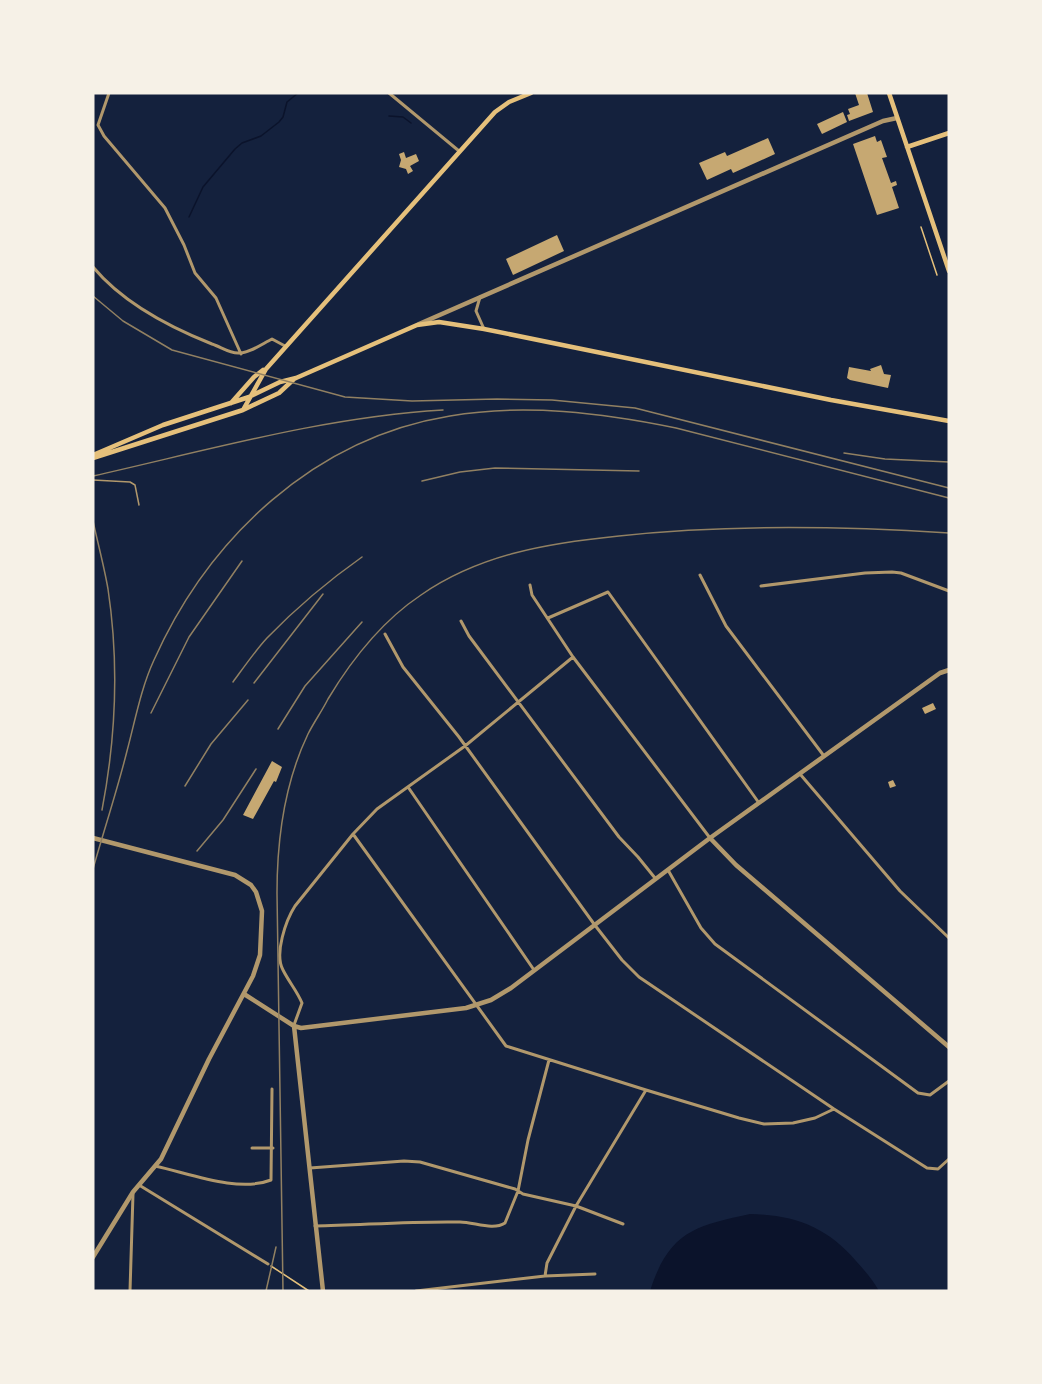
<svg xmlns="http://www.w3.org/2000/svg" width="1042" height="1384" font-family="'DM Sans',sans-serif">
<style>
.water{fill:#0b132b}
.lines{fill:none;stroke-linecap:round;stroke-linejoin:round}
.stream{stroke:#0b132b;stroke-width:1.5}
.building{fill:#c6a872}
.path{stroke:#e5c07b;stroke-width:1.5}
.service{stroke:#b1986c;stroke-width:1.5}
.minor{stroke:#b1986c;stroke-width:3}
.tertiary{stroke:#b1986c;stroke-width:4.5}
.secondary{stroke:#e5c07b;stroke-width:4.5}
.rail{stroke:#918062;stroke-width:1.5}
</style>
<rect width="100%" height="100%" fill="#14213d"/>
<path class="water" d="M750,1214c45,1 77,13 106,47 9,10 17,19 23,30h-229c19,-59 44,-65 100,-77z"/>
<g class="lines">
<path class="stream" d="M389,116l14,1 8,6
M189,217l14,-30 32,-38 7,-6 19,-7 18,-14 4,-5 4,-15 11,-9"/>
</g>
<path class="building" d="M855,93h12l6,19 -24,9 -2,-6 3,-1 -2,-5 11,-4z
M843,112l4,10 -25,12 -5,-10z
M875,136l2,6 4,-2 6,17 -5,1 9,25 5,-2 1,4 -5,2 7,21 -22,7 -24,-71z
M768,138l7,16 -42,19 -2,-4 -24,11 -8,-17 26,-11 2,4z
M404,152l2,6 10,-4 3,7 -9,5 3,5 -5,3 -2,-5 -7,-2 2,-7 -2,-6z
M557,235l7,16 -51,24 -7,-16z
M881,365l3,9 7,1 -3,13 -38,-8 -3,-2 2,-11 22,4 -1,-2z
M933,703l3,6 -11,5 -3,-6z
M272,761l10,6 -6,15 -2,-1 -21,38 -10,-4z
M893,780l3,6 -6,2 -2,-6z"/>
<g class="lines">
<path class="path" d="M921,227l16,48
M271,1266l38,25"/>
<path class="service" d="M93,480l37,2 5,3 4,20"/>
<path class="minor" d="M109,93l-11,32 6,11 61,72 19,37 11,28 21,25 25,56
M389,93l70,58
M93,267c30,36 76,60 119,77 9,3 17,9 26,9 10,1 24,-9 34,-14l13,7
M480,297l-4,14 8,18
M700,575l26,51 98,130
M530,585l2,10 41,62 137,181
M761,586l104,-13 27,-1 9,1 48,18
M548,618l60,-26 151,211
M461,621l8,15 150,201 19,20 17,21
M385,634l18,33 56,70 135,187 28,36 17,17 195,132 93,59 11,1 11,-10
M800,774l100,117 49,47
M408,787l126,183
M353,834l153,212 140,44 93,28 25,6 29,-1 22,-5 19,-9
M668,870l33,58 14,16 203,149 12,2 19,-14
M294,1025l8,-22c-5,-12 -13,-21 -19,-33 -9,-16 3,-50 12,-64l58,-72 24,-25 88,-63 108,-89
M252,1148h21
M155,1166c33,7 83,27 116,14l1,-91
M310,1168l94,-7 16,1 95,27 8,5 53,12 47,18
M139,1185l129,79
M315,1226c48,-1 97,-5 145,-4 14,0 33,9 45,1l13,-32 10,-51 21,-80
M545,1276l2,-13 29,-57 70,-116
M130,1291l3,-97
M416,1291l129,-15 50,-2"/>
<path class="tertiary" d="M419,324l464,-203 14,-3
M93,838l142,37 16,10 5,7 6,19 -2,44 -7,21 -44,83 -48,100 -28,33 -40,65
M710,838l26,27 213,182
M244,994l50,32 7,2 165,-20 25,-8 20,-12 199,-150 230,-165 9,-3
M294,1026l29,265"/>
<path class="secondary" d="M889,93l60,178
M907,147l42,-14
M231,403l23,-26 9,-7
M243,410l23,-41 229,-257 14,-10 22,-9
M93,455l70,-30 86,-28 31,-15 16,-4 121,-53 22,-3 45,7 347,71 118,21
M93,458l150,-48 36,-17 15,-14"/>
<path class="rail" d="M93,296l30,25 49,29 173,47 67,4 85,-2 55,1 83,8 314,80
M844,453l41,6 64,3
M93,476c116,-26 231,-59 350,-66
M422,481l38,-9 35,-4 144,3
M93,521c5,23 11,45 15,68 11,73 8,148 -6,221
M233,682c11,-15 22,-31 34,-44 29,-30 61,-57 95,-81
M254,683l69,-89
M151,713l38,-76 53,-76
M278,729l27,-43 57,-64
M185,786l26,-42 37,-44
M197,851l26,-31 33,-51
M93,869c11,-39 24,-78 34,-118 8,-30 14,-63 27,-91 55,-123 161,-222 296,-244 74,-13 153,-3 226,12l273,70
M266,1291l10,-44
M283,1291l-6,-398c0,-54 7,-109 31,-159 6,-12 14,-23 20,-35 24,-40 54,-78 93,-104 59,-41 128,-52 198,-59 109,-12 220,-10 330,-3"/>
</g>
<rect width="1042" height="1384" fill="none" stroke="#f6f1e7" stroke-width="189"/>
</svg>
